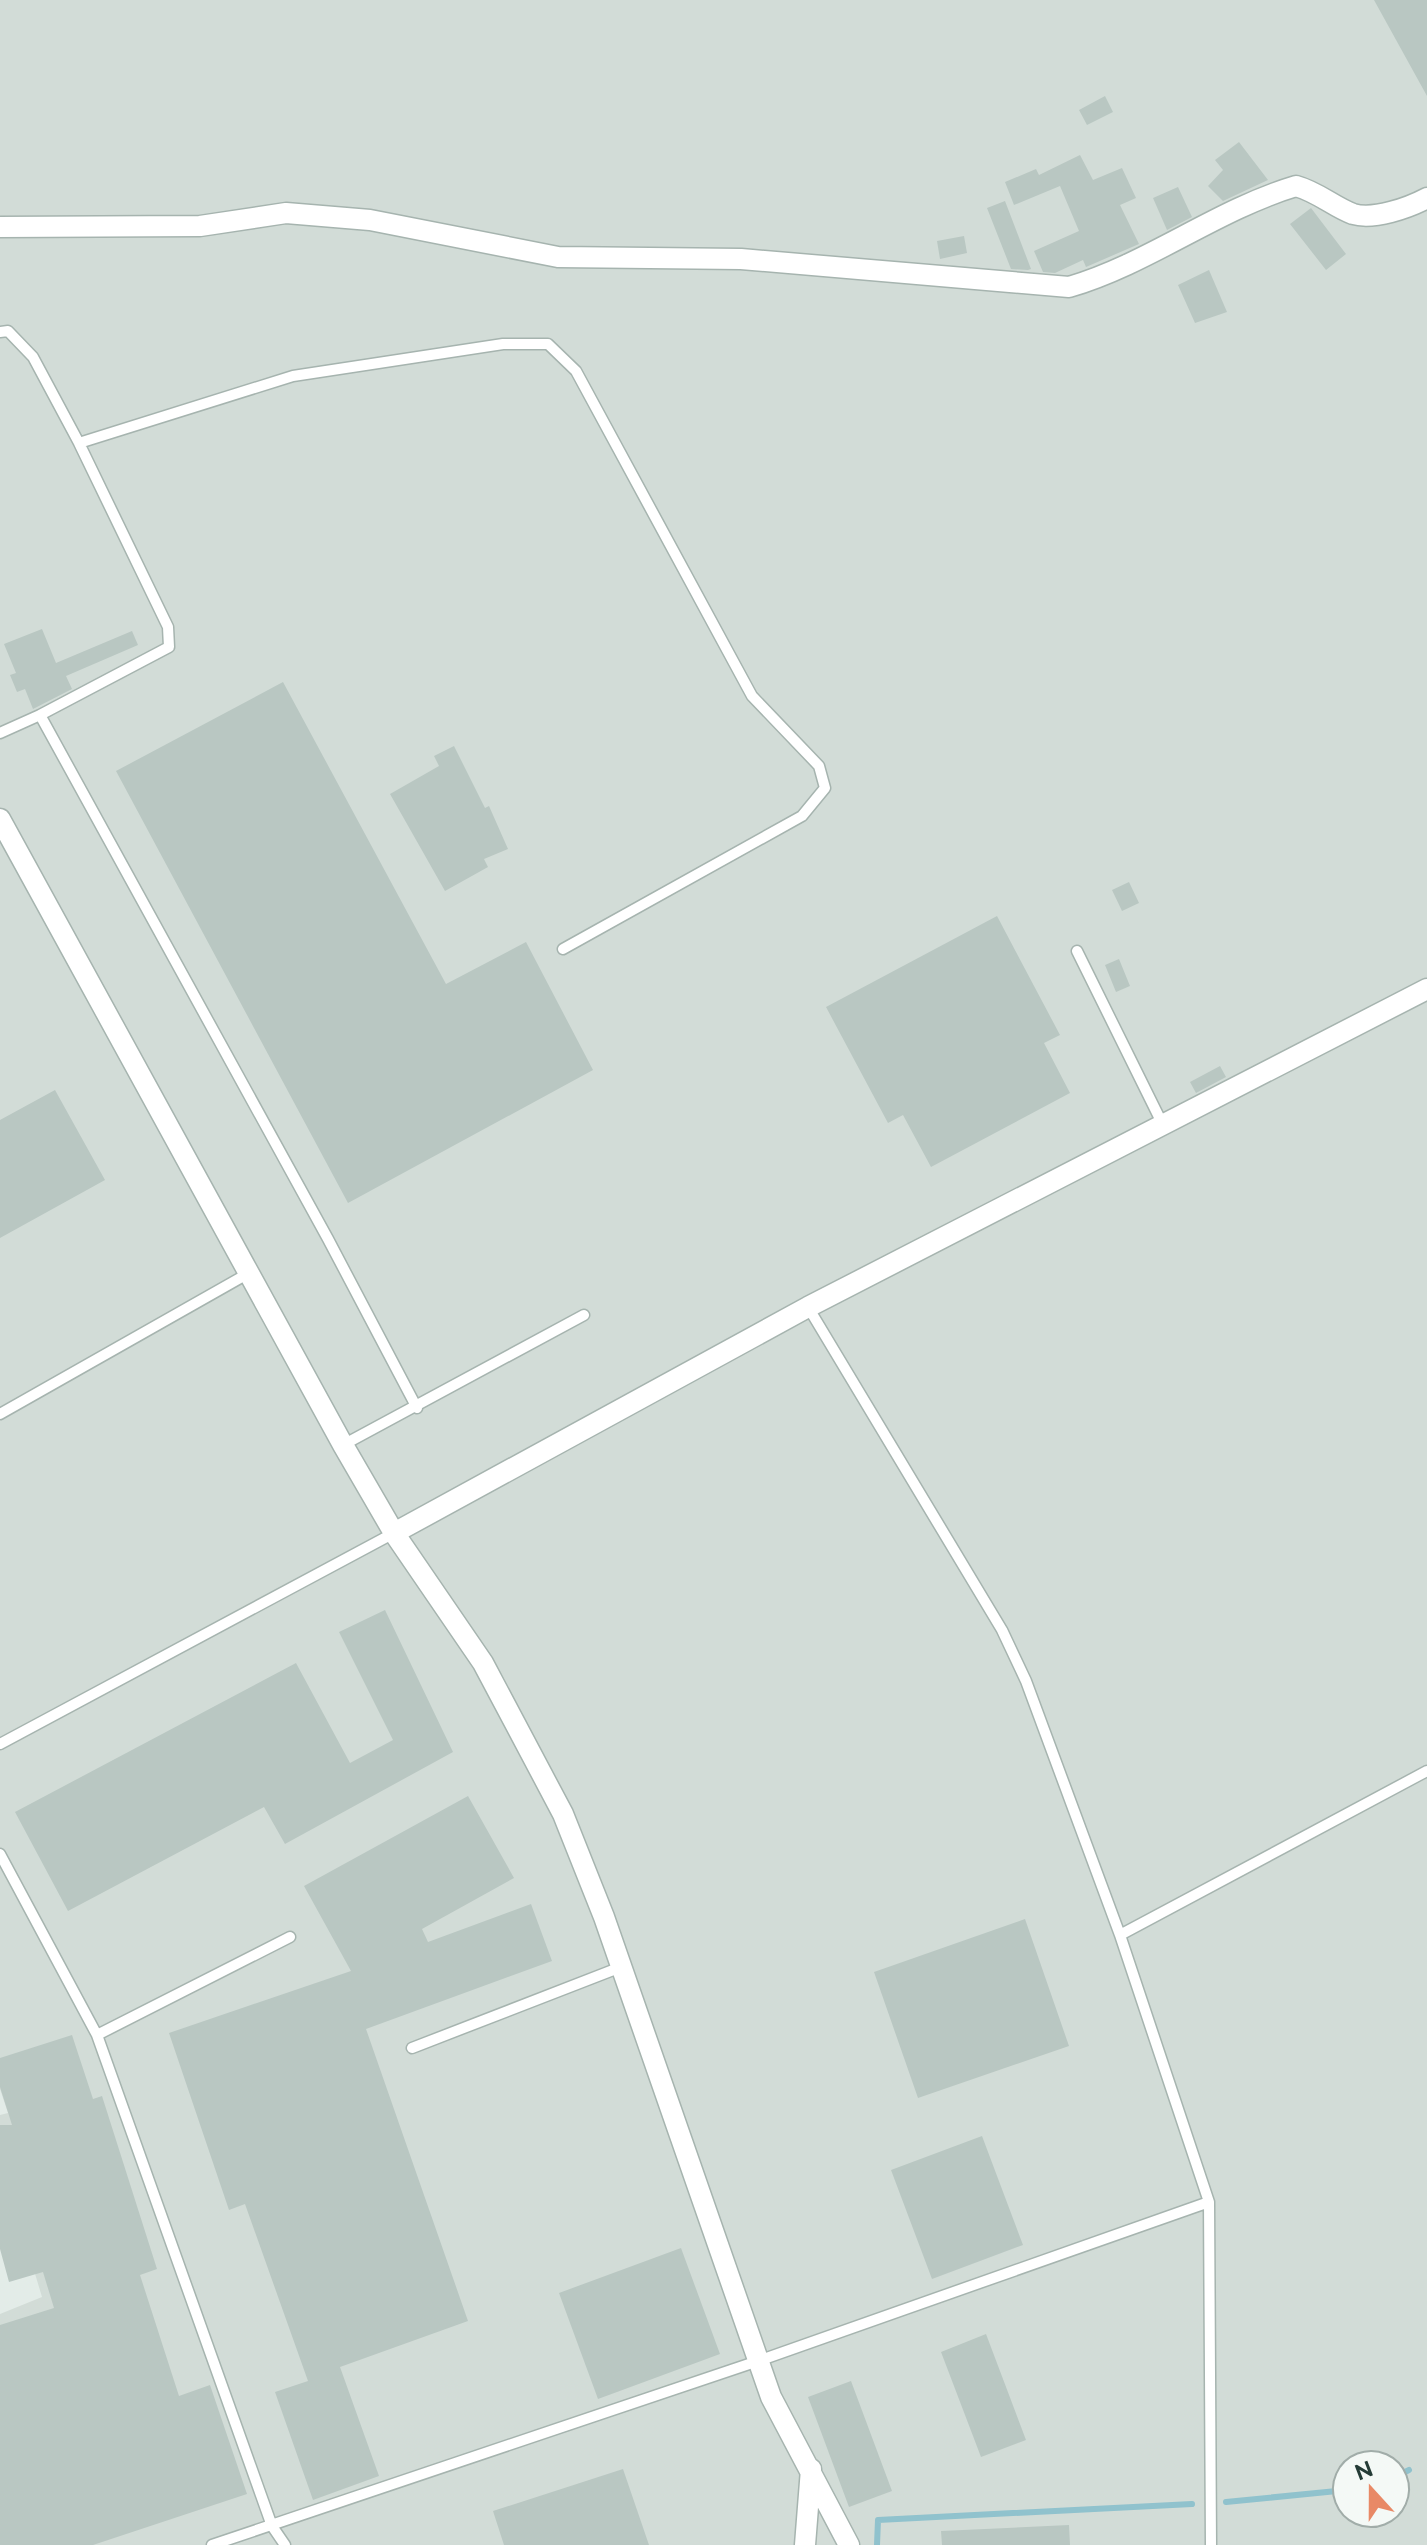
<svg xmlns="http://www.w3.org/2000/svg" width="1427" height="2545" font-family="Raleway,sans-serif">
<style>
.built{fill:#d2dcd7;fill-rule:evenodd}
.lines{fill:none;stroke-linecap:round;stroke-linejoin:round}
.stream{stroke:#90c2cd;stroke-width:6}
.building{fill:#b9c7c2}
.service-casing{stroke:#a6b4af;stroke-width:13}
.minor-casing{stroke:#a6b4af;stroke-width:23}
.service{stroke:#fff;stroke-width:10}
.minor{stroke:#fff;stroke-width:20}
</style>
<rect width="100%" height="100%" fill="#e3ece8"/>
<path class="built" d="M0,0h1427v2545h-1427v-231l42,-17 -42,-140v-42l8,-2 -8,-24zM1347,2465h48v48h-48z"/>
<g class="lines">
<path class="stream" d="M1395,2477l14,-7
M1226,2502l121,-12
M877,2545l1,-25 314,-16"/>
</g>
<path class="building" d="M1374,0h53v96z
M1105,96l8,16 -26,13 -8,-15z
M1239,142l29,38 -45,21 -15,-15 15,-16 -8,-10z
M1080,155l13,25 29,-12 14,30 -16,7 19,39 -53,23 -3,-7 -28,13 -12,-1 -9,-21 45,-20 -19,-45 -46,19 -9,-23 31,-13 3,6z
M1178,187l14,30 -25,13 -14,-32z
M1005,201l26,68 -3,1 -17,-1 -24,-61z
M1311,208l35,46 -20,16 -36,-46z
M964,236l3,17 -27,6 -3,-18z
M1209,270l18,42 -32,11 -17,-38z
M42,629l14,34 76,-32 6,14 -72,31 6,13 -39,20 -8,-20 -8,3 -7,-17 6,-2 -12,-29z
M283,682l163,302 80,-42 67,128 -245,133 -232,-432z
M454,746l31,62 4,-2 19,43 -24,10 4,8 -43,24 -55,-97 49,-28 -5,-10z
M1129,882l10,21 -17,8 -10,-21z
M997,916l63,119 -16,8 26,50 -139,74 -28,-52 -15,8 -62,-116z
M1119,959l11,27 -14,6 -11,-27z
M1220,1066l6,11 -30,16 -6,-11z
M55,1090l50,90 -105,58v-118z
M385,1610l68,142 -168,92 -21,-37 -196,104 -53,-99 281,-149 54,100 43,-23 -54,-108z
M468,1796l46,82 -92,51 6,13 103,-38 21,57 -186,68 102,292 -128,46 39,109 -66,24 -38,-108 33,-11 -63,-177 -16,6 -60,-177 182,-62 -47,-85z
M1025,1919l44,127 -151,52 -44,-126z
M72,2035l21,64 9,-3 55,173 -17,6 39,121 31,-11 37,109 -154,51h-93v-220l54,-17 -11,-36 -34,10 -9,-33v-124h12l-12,-38v-29z
M982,2136l41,109 -91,34 -41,-109z
M681,2248l39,106 -122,45 -39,-106z
M986,2334l40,106 -45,17 -40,-105z
M851,2381l41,110 -43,16 -41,-110z
M623,2469l26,76h-145l-11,-34z
M1069,2525l1,20h-128l-1,-14z"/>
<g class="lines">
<g class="service-casing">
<path id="service" d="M0,332l8,-1 25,26 46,86 89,184 1,20 -129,68 288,524 89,169
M79,443l214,-67 210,-32h45l28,27 176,325 67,70 6,22 -23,28 -239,133
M0,733l40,-18
M1077,951l86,174
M808,1307l194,323 24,51 94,254 307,-164
M0,1414l249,-141
M343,1445l241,-130
M0,1744l394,-211
M0,1854l97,181 175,491 13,19
M97,2035l193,-98
M412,2048l209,-81
M1209,2202l2,343
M212,2545l546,-184 451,-159 -89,-267"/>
</g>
<g class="minor-casing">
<path id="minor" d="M0,227l200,-1 86,-13 84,7 188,37 183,2 328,28c79,-23 147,-77 227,-101 22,6 38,21 57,28 21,6 55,-6 74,-16
M0,819l343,626 51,88 89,130 80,151 41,103 167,480 78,148
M394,1533l414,-226 619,-318
M805,2545l6,-76"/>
</g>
<use href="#service" class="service"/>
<use href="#minor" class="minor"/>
</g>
<g transform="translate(1371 2489) rotate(339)"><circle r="38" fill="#f4f9f6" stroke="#a1ada9" stroke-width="2"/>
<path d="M0-6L14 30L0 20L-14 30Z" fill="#e88966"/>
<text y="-12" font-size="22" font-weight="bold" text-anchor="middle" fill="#243c36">N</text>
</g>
</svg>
